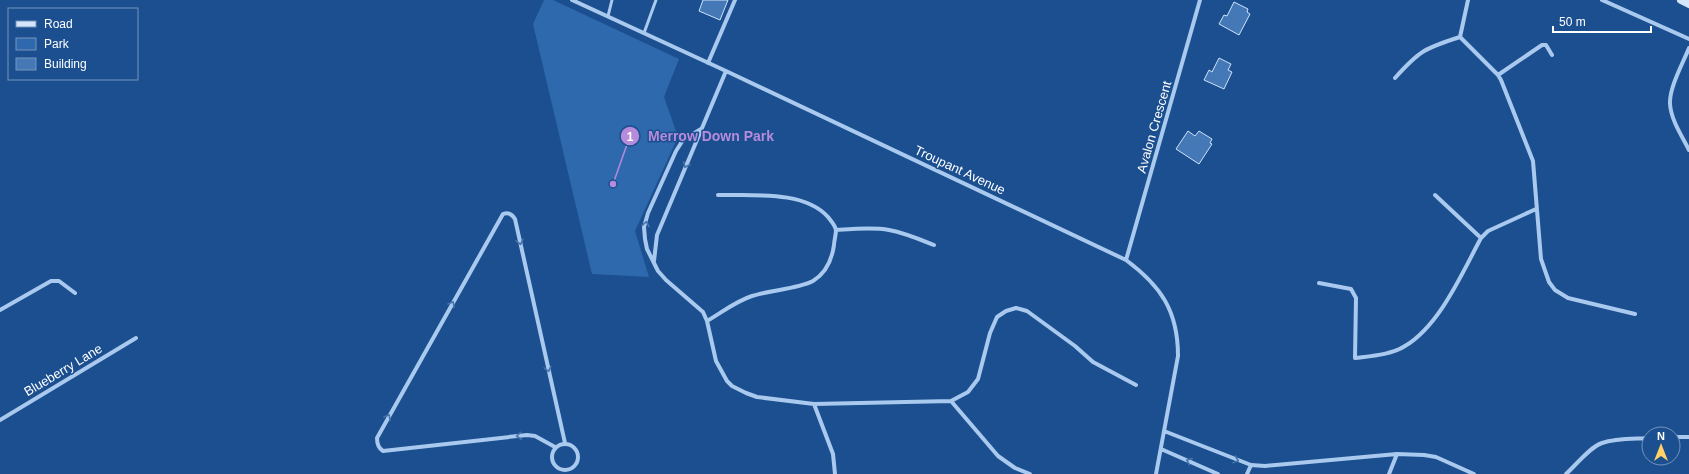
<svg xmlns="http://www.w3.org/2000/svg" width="1689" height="474" font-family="Arial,sans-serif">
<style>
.green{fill:#2e69ad}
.building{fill:#4478b7;stroke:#cfe3fa}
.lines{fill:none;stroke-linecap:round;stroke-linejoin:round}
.service{stroke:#a9c9ee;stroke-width:3}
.minor{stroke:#a9c9ee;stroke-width:4}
.secondary{stroke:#d6e6fa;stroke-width:8}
.oneway{stroke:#4674ac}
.labels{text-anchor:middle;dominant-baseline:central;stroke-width:3;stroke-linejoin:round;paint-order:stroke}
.street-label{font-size:13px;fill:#fff;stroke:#1b4f8f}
.leader{fill:none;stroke:#b68bdc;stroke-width:1.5}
.callout-dot{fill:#b68bdc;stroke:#1b4f8f;stroke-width:1.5}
.mark-label{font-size:12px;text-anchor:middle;font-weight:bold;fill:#fff}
.callout-label{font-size:14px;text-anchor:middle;font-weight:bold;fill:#b68bdc;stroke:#1b4f8f;stroke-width:3;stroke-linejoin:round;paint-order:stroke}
</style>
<rect width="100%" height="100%" fill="#1b4f8f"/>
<path class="green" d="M544,0h9l126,59 -15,38 14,40 -43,94 14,46 -57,-3 -59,-250z"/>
<path class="building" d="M703,0h25l-8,20 -21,-9z
M1234,2l14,7 -1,3 3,2 -11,21 -20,-11 5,-9 3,1z
M1219,58l12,6 -3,6 4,2 -8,17 -20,-9 5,-10 3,2z
M1188,131l7,5 4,-5 13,8 -2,4 2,1 -13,20 -23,-15z"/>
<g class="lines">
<path class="service" d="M608,16l4,-16
M644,33l12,-33"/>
<path class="minor" d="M572,0l154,71 400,189c35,26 52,51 52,96l-22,118
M1602,0l87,39
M1460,37l38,38 3,5 32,81 8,98 8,23 6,8 13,8 67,16
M1460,37l8,-37
M1689,48c-6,15 -20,40 -19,56 1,16 12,32 19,46
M708,63l27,-63
M1498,75l44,-30h4l6,10
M1395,78c24,-27 30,-30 65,-41
M701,129l-18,11 -7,11 -28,62 -4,14 1,12 2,10 11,22 8,9 37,32 4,9 9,40 11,20 5,5 14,7 11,4 57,7 137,-3 17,-9 10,-13 12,-46 7,-16 9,-6 10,-3 11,3 48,35 18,16 43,23
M1435,195l46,43
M836,230c17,-1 36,-3 53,0 16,3 30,9 45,15
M1126,260l74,-260
M654,261l3,-26 69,-164
M1319,283l32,6 5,9 -1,60c16,-2 36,-3 50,-12 35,-21 57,-73 76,-108l7,-7 48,-22
M0,310l51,-29h8l16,12
M707,321c14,-8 29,-20 45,-25 18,-6 46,-7 61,-15 13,-8 19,-22 21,-36 0,-4 2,-10 2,-15 -1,-5 -5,-9 -8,-13 -24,-27 -76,-21 -110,-22
M951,401l47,55 17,12 15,6
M814,404l19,50 2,20
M0,420l136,-82
M1164,431l87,34 14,1 132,-12 27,1 12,2 38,17
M1673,437h16
M552 457a13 13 0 1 1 26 0a13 13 0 1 1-26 0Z
M555,447l-20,-11 -8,-1 -144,16c-5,-3 -6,-7 -6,-13l126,-224c5,-2 9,0 12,5l50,224
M1161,449l57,25
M1247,474l4,-9
M1389,474l8,-20
M1566,474c10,-9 24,-27 36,-31 14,-5 32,-4 47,-5"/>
<path class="secondary" d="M1681,0l8,4"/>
</g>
<defs><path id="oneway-chevron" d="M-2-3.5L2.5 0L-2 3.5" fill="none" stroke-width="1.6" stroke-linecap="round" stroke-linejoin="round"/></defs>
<g class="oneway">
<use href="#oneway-chevron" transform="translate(686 165) rotate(113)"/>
<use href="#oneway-chevron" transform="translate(646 224) rotate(-79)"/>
<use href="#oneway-chevron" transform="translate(520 242) rotate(77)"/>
<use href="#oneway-chevron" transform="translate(452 304) rotate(-61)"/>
<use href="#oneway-chevron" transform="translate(548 369) rotate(77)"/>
<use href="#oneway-chevron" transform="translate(388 417) rotate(-61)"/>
<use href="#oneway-chevron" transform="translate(519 436) rotate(174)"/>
<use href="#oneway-chevron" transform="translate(1236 460) rotate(19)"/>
<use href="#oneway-chevron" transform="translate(1189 461) rotate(-156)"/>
</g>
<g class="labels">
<g class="street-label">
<text transform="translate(1154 127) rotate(-74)">Avalon Crescent</text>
<text transform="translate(960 170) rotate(25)">Troupant Avenue</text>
<text transform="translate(63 370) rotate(-31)">Blueberry Lane</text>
</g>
</g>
<path class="leader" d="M613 184L630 136"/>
<g class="callout-dot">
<circle cx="613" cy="184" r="4"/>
<circle cx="630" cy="136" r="10"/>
</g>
<g class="mark-label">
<text x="630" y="141">1</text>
</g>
<g class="callout-label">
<text x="711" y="141">Merrow Down Park</text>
</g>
<rect x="8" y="8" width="130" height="72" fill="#1b4f8f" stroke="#7695bc"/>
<rect x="16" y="21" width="20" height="6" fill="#d6e6fa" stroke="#7695bc"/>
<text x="44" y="28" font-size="12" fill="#ffffff">Road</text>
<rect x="16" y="38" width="20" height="12" fill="#2e69ad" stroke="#7695bc"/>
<text x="44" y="48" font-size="12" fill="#ffffff">Park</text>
<rect x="16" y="58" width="20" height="12" fill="#4478b7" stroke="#7695bc"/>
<text x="44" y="68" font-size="12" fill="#ffffff">Building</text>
<g transform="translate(1661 446)"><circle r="19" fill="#1b4f8f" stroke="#7695bc"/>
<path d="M0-3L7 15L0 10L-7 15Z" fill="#ffd166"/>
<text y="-6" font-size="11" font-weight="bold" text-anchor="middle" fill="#ffffff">N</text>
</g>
<path d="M1553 26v6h98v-6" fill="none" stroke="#ffffff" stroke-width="2"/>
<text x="1559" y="26" font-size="12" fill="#ffffff" stroke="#1b4f8f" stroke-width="3" paint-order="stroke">50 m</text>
</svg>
